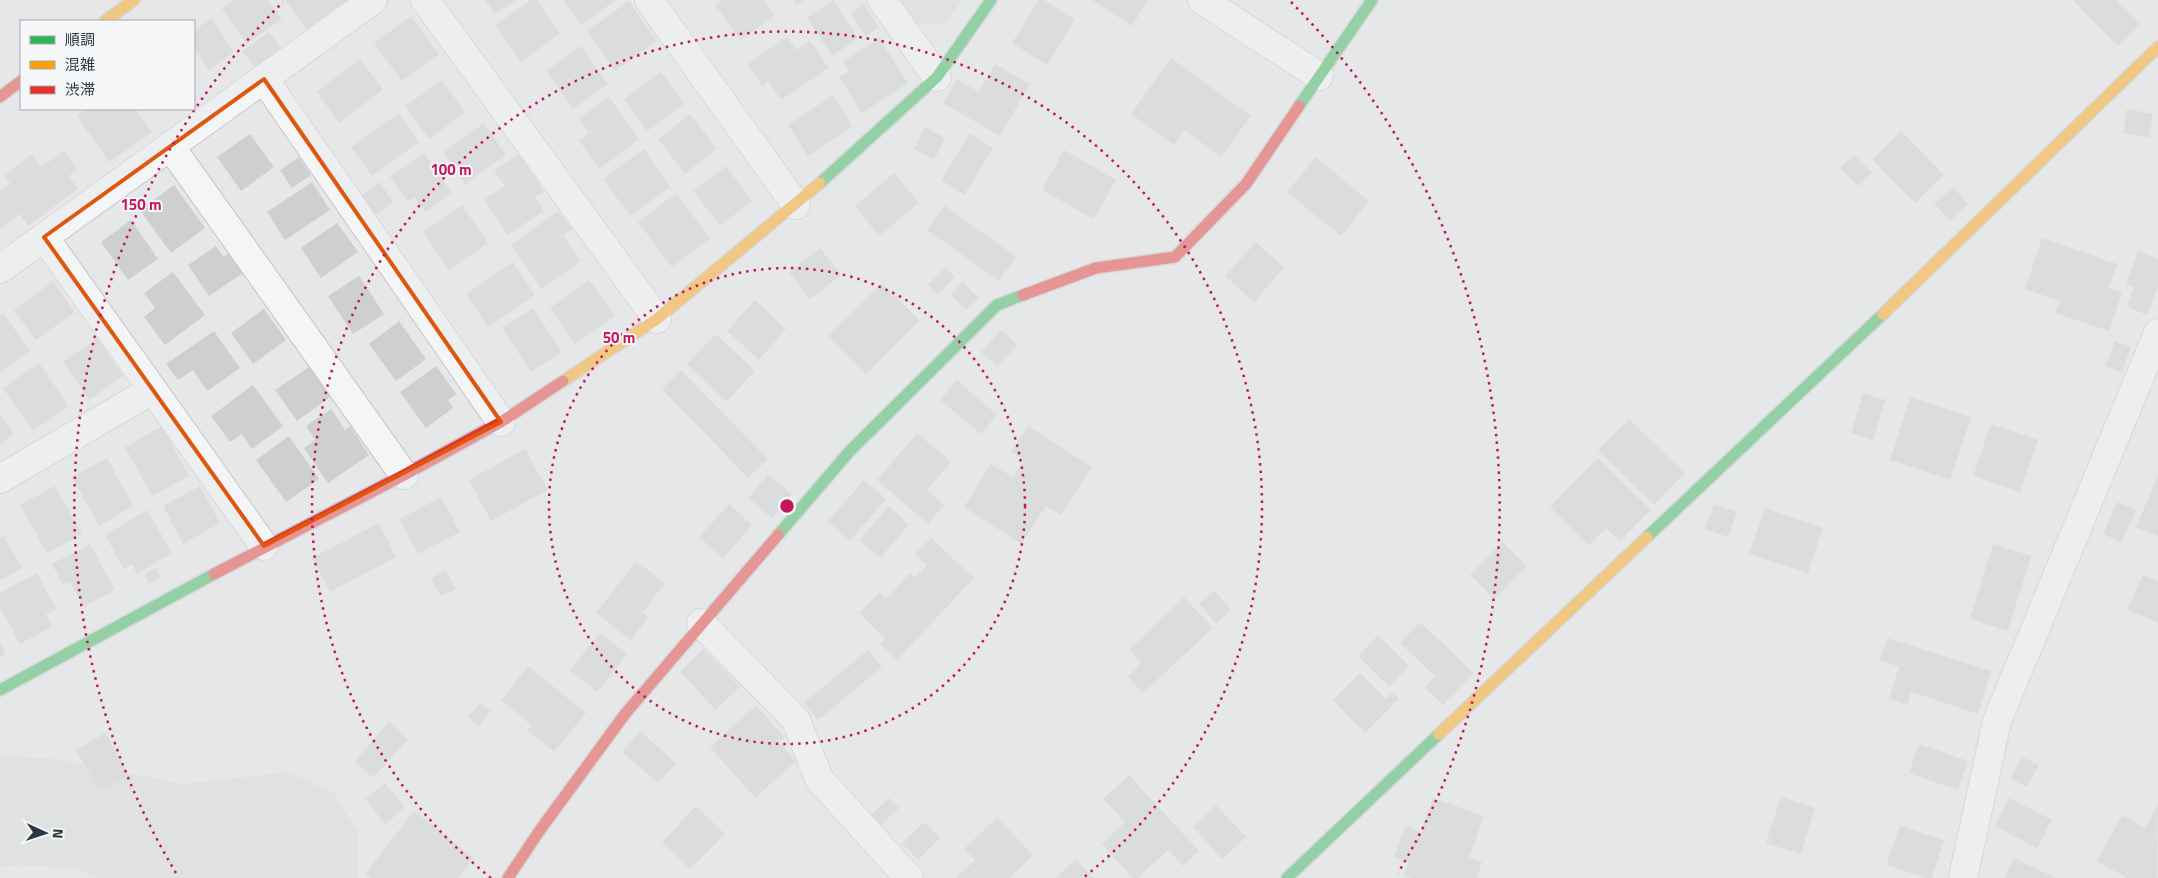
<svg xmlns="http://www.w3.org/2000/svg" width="2158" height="878" font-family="'Titillium Web','Noto Sans JP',sans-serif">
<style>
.green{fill:#d7dcd6}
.building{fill:#cecfd1}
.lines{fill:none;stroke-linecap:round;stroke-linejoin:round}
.street-casing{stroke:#c3c5c7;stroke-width:30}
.fast-casing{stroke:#c3c5c7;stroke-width:14}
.slow-casing{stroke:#c3c5c7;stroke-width:14}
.jam-casing{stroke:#c3c5c7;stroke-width:14}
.street{stroke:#f4f5f6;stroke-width:28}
.fast{stroke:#30b455;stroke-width:11}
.slow{stroke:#ff9f0a;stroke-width:11}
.jam{stroke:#e5322d;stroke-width:11}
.marked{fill:none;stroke:#df570f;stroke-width:4;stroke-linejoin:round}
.ring{fill:none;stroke:#c2185b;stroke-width:2.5;stroke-dasharray:2.5 5}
.centre{fill:#c2185b;stroke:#f4f6f8;stroke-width:2.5}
.ring-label{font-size:15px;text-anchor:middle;font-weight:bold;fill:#c2185b;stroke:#f4f6f8;stroke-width:4;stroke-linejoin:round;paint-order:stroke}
</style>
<rect width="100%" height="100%" fill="#e5e7e9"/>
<path class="green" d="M899,0h63l-17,25 -31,-2z
M0,756l57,3 127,25 104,-12 47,22 23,40 -1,44h-258l-26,-10 -51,-3 -22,2z"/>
<path class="building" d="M234,0h34l14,19 -35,25 -25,-35z
M285,0h63l-42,29z
M485,0h31l-21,14z
M531,0h6l23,34 -39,28 -26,-37z
M563,0h53l-35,25z
M722,0h42l11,15 -34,25 -26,-35z
M793,0h11l-7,5z
M833,0l25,38 -26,18 -25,-38z
M1039,0h5l31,20 -28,45 -35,-22z
M1092,0h56l-16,26z
M2073,0h46l-2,1 23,23 -22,22z
M629,1l28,40 -42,30 -28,-40z
M864,4l15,23 -14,9 -14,-23z
M411,16l28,38 -37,27 -28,-38z
M211,18l23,34 -25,18 -15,-22v-17z
M269,32l13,18 -26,19 -14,-18z
M787,37l9,13 14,-9 19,27 -48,32 -13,-19 -6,5 -15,-22z
M879,38l29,45 -46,30 -23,-36 10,-6 -6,-9z
M581,46l27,38 -35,25 -27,-38z
M1171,58l80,58 -30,41 -37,-27 -10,15 -43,-31z
M360,59l23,30 -44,34 -22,-31z
M995,64l35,20 -30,52 -57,-33 14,-24 22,13z
M661,72l23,32 -37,27 -23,-32z
M442,80l23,32 -36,27 -24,-33z
M833,95l20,31 -45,30 -20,-31z
M609,97l30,42 -40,30 -20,-29 10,-7 -10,-14z
M87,109h49l16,23 -43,30 -32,-46z
M2127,109l26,5 -4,24 -26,-5z
M399,113l20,29 -47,34 -21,-29z
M690,114l27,35 -32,25 -27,-35z
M484,123l22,32 -41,29 -22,-32z
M925,127l20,11 -11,22 -20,-11z
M1901,131l43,44 -29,28 -43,-44z
M970,133l23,15 -29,47 -23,-15z
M250,134l24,33 -33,24 -24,-34z
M644,149l26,38 -40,29 -27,-37z
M1064,150l52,30 -22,39 -52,-29z
M64,151l13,18 -8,7 9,13 -50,37 -8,-12 -20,15v-38l10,-8 -6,-8 28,-21 9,13z
M424,153l28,40 -27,19 -11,-15 -6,5 -18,-25z
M519,154l25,38 -9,5 9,14 -36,24 -24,-36 21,-13 -11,-16z
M1854,155l18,18 -14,13 -18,-18z
M299,157l12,18 -19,13 -12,-18z
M1316,157l53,44 -28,35 -54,-44z
M726,166l26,35 -32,25 -27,-35z
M894,173l25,30 -40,33 -24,-30z
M312,182l18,28 -45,30 -18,-28z
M380,182l13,20 -18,13 -14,-20z
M174,185l31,43 -34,25 -31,-43z
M1953,187l15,17 -18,17 -16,-17z
M676,193l34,45 -38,29 -34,-45z
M462,205l26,38 -39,27 -26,-38z
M944,205l72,52 -17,24 -72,-51z
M558,211l14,18 -9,7 18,25 -39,28 -31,-44z
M131,220l27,39 -30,21 -27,-38z
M337,223l21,29 -37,26 -20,-30z
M2042,238l75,26 -8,24 13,5 -13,38 -54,-18 5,-12 -35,-12z
M1256,242l28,26 -30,34 -29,-26z
M216,246l8,11 8,-6 14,20 -37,25 -21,-31z
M820,248l21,27 -31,24 -21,-27z
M2138,251l20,8v27l-11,29 -20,-8 7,-20 -8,-3z
M513,262l22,33 -47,32 -22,-33z
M945,267l10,10 -17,18 -10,-10z
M173,272l32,43 -40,30 -21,-28 11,-9 -11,-15z
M359,276l25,38 -31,20 -25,-38z
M589,280l26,36 -40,28 -25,-36z
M53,281l22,31 -39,28 -22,-30z
M963,282l16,16 -13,12 -15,-16z
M882,283l38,38 -54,53 -38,-38z
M755,300l31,29 -27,31 -32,-29z
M533,308l29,44 -31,20 -29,-44z
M264,309l22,31 -33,24 -22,-31z
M4,314l26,37 -30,21v-56z
M399,321l27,38 -30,22 -27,-37z
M1001,330l17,15 -21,22 -16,-15z
M214,331l26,37 -33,23 -14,-21 -15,10 -12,-16z
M716,334l39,37 -29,31 -39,-38z
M97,338l26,38 -34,24 -26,-38z
M2115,341l16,6 -9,25 -17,-6z
M39,363l30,43 -36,25 -30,-43z
M436,366l20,28 -8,6 5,8 -27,20 -26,-36z
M309,367l21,30 -33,24 -22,-31z
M681,370l87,89 -20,19 -86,-89z
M957,380l40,35 -16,19 -41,-34z
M253,385l30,41 -31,23 -10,-15 -12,8 -19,-26z
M1863,393l22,7 -12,40 -22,-7z
M1910,397l61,20 -21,63 -60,-20z
M331,409l14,21 5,-4 19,29 -41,28 -24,-35 11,-8 -9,-14z
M0,413l14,21 -14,10z
M1629,419l56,54 -31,32 -56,-55z
M1991,424l47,16 -18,52 -47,-16z
M162,426l27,50 -37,20 -27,-49z
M1028,426l64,41 -31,48 -15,-9 -25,38 -57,-37 27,-43 22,13 11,-17 -13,-8z
M917,433l34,29 -24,28 17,15 -16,19 -51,-44z
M289,436l30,43 -33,23 -30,-42z
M525,449l23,41 -57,31 -22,-41z
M107,458l26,48 -34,20 -27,-49z
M1598,458l53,52 -31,31 -14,-13 -17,18 -39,-39z
M768,474l24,20 -20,24 -24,-20z
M2158,475v61l-22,-9z
M864,480l22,19 -36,42 -22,-20z
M55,486l27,48 -35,19 -27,-48z
M200,486l20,37 -37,21 -20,-38z
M441,497l19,35 -42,22 -18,-35z
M2117,502l19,8 -15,32 -18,-8z
M729,504l23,21 -29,34 -24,-22z
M1714,504l23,8 -9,25 -23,-8z
M889,506l20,19 -29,33 -21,-18z
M1765,508l58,20 -15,45 -59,-19z
M147,510l25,43 -35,21 -5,-10 -8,5 -19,-34z
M379,523l17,34 -66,35 -18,-34z
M4,536l18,32 -22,12v-42z
M931,538l43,40 -77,82 -17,-16 6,-5 -27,-26 20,-21 7,7 24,-26 5,5 12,-13 -12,-11z
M1503,542l24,24 -33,33 -24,-24z
M90,544l25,46 -31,17 -14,-25 -7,3 -11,-21z
M1993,544l38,12 -23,75 -38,-12z
M636,561l29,22 -22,29 5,5 -17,23 -35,-27z
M156,568l5,9 -12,7 -5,-9z
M446,571l10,18 -15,7 -10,-18z
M37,573l19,36 -10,5 6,13 -32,17 -20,-37v-14z
M2143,575l15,6v42l-31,-14z
M1214,590l17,20 -15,13 -17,-19z
M1184,597l29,31 -70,65 -15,-16 13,-14 -12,-13z
M1420,622l54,51 -31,32 -18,-17 10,-12 -35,-33z
M600,633l27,21 -30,38 -27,-22z
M1378,635l31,31 -20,21 -31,-31z
M1887,638l104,33 -13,43 -67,-22 -4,13 -18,-6 10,-32 -19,-7z
M0,643l6,11 -6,3z
M704,649l36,38 -25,23 -35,-39z
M868,650l14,17 -64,53 -14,-17z
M528,666l58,47 -32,39 -27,-22 5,-4 -31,-26z
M1360,673l26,26 7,-7 6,7 -34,34 -32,-33z
M480,703l11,8 -12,15 -11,-9z
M756,705l29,33 -7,3 18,20 -41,37 -45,-51z
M389,722l19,17 -35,39 -18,-17z
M640,731l36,32 -18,20 -36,-31z
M105,733l24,42 -29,16 -24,-41z
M1919,744l49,17 -10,29 -49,-17z
M2022,757l17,8 -12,22 -17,-8z
M1129,775l70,76 -16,15 -15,-16 -30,28h-5l-31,-34 23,-22 -22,-23z
M385,783l20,25 -20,16 -20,-25z
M1781,797l34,11 -14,46 -35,-11z
M889,798l10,10 -18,17 -10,-10z
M1433,798l51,18 -15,42 13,4 -5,16h-66l-7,-2 5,-14 -15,-5 11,-31 16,6z
M2009,798l43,22 -15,28 -42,-22z
M1216,805l30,32 -24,22 -29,-32z
M2158,805l-1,73h-30l-30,-17 25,-46 23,13z
M696,806l29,28 -35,35 -28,-27z
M414,811l60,47 -15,20h-88l-6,-4z
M997,817l36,38 -24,23h-53l19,-18 -11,-11z
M924,822l16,16 -22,22 -16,-17z
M1900,826l44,14 -12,38h-7l-39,-13z
M2014,858l42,20h-52z
M1076,859l18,19h-38z"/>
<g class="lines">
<g class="street-casing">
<path id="street" d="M425,0l232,319
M649,0l147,205
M882,0l55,77
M1202,0l117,76
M264,79l237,343
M170,146l234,329
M44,237l220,309
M0,269l373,-269
M0,479l152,-89
M701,623l95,97 23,59 90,99
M1963,878l34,-157 161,-388"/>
</g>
<g class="fast-casing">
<path id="fast" d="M1299,106l73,-106
M820,183l117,-106 54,-77
M778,535l71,-83 148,-147 26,-10
M1647,537l236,-223
M0,690l214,-116
M1287,878l152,-144"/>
</g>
<g class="slow-casing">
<path id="slow" d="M105,21l29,-21
M1883,314l275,-267
M563,381l94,-62 163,-136
M1439,734l208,-197"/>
</g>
<g class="jam-casing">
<path id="jam" d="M0,97l21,-16
M1023,295l73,-27 79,-11 71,-73 53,-78
M214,574l190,-99 97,-53 62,-41
M508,878l32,-48 85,-116 153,-179"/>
</g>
<use href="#street" class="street"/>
<use href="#fast" class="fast"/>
<use href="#slow" class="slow"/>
<use href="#jam" class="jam"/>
</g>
<path d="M0 0H2158V878H0ZM264,79l237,343 -237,124 -220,-309z" fill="#e5e7e9" fill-opacity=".55" fill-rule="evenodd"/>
<path class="marked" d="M264,79l237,343 -237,124 -220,-309z"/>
<g class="ring">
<circle cx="787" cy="506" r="238"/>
<path d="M491 878A475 475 0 1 1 1083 878"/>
<path d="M176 873A713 713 0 0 1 283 2M1291 2A713 713 0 0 1 1398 873"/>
</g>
<circle cx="787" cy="506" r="8" class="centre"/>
<g class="ring-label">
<text x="451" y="175">100 m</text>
<text x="141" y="210">150 m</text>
<text x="619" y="343">50 m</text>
</g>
<rect x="20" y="20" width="175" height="90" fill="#f4f6f8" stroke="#a4aaaf"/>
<rect x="30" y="36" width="25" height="8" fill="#30b455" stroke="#a4aaaf"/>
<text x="65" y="45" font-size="15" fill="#2d3741">順調</text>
<rect x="30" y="61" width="25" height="8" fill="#ff9f0a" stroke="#a4aaaf"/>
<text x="65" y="70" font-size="15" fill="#2d3741">混雑</text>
<rect x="30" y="86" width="25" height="8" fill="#e5322d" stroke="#a4aaaf"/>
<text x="65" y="95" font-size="15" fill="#2d3741">渋滞</text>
<g transform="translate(45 833) rotate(93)" stroke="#f4f6f8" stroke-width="4" paint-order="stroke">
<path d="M0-4L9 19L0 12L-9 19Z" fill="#2d3741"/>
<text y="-8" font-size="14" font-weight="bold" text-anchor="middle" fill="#2d3741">N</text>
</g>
</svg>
